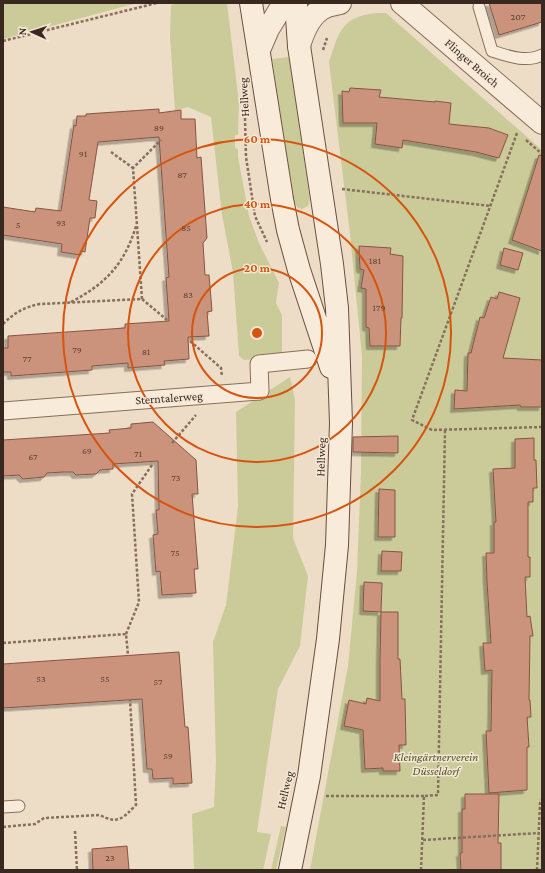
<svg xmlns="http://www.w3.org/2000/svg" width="545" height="873" font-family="'Crimson Pro',serif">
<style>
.green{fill:#cbcb9a}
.building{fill:#cb937c;stroke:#875442;filter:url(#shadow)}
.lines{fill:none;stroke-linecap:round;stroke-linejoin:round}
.service-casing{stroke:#886e5c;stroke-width:13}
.pedestrian-casing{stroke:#886e5c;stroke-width:19}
.tertiary-casing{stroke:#886e5c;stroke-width:24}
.secondary-casing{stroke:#6a4f3f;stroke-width:24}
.path{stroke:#886e5c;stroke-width:2.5;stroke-dasharray:3 2;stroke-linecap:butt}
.service{stroke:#f8ebd9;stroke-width:11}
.pedestrian{stroke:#f8ebd9;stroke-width:17}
.tertiary{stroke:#f8ebd9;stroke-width:22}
.secondary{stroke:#f8ebd9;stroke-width:22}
.ring{fill:none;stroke:#d6540e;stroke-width:2}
.labels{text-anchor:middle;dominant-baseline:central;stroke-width:3;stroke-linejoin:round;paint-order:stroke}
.number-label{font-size:10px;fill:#5e4336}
.street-label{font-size:12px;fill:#39281f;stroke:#f5e7d5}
.park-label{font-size:12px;font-style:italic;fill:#4f5526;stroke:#f5e7d5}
.centre{fill:#d6540e;stroke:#f5e7d5;stroke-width:2}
.ring-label{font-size:12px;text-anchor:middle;font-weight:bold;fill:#d6540e;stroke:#f5e7d5;stroke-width:3;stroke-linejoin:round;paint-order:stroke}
</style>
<defs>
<filter id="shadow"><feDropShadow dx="-3.5" dy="3.5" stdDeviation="0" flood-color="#0004"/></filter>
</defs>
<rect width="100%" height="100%" fill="#eddcc6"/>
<path class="green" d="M3,3h134l-134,36z
M179,3h48l12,100 -1,32h-3v13l3,1v8l11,59 10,27 20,40 -3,20 6,12v42l-38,3 -5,-4 -6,-84 -11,-57 -11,-98 -23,-10 -13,4 -5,-75 1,-31z
M376,13h10l156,137v720h-232l38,-204 9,-94 4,-100 1,-116 -12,-122 -21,-172c10,-30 12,-45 47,-49z
M289,57l21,143 -2,6 -6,3 -4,-1 -4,-6 -22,-143z
M290,377l5,23 -2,138 15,38 -8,70 -22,43 -21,143 14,2 -8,36h-69l-2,-56 22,-7 2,-45 -3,-120 13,-37 12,-98 -2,-95z
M281,826l5,1 -10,43h-5z"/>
<path class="building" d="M489,3h53v19l-43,13z
M350,88l31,2 -2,7 56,5v-1l16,2 -2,21 40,4 19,7 -9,23 -23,-6 -73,-12 -1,8 -27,-4 2,-21h-34l-1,-32 7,1z
M159,109v4l22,-3v9h14l2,39 4,-1 6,81 -4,5 2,32h4l3,36 -5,1 2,24 -21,1 1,22 -25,2 1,4 -37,3v-5l-36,3v4l-81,6v-4h-8v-24h5v-12l117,-8v-4l44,-3 -3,-43 3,-1 -10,-140 -61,5 -9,58 8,1 -2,17h-5l-5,34 -4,-1 -1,4 -19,-3 1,-8 -59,-9v-28l32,5 1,-4 25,3 13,-86 2,1 1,-10h9v-2z
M539,155l3,1v95l-30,-11z
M359,246l32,2 -1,6 13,2 -1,62h-1l-1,28h-30l-1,-18 -3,-1v-38l-5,-1 3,-18 -4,-1z
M504,248l19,5 -5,17 -18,-5z
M499,292l21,6 -17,60 39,2v47h-21l-1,-2 -66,4 1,-19 12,1 1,-38h3l9,-36 4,1 7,-21 6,2z
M153,422l43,38 2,34h-6l6,75h-4l2,24 -34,2 -2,-24 -4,1 -3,-37 5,-1 -2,-24h3l-1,-49 -45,3v5l-13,1 -4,4 -20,1 -3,-3h-10l-16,1 -3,4 -21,2 -4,-4 -16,1v-36l107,-7 -1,-3 22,-2v-4z
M398,436v17l-45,-1v-15z
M534,438v22h2l1,28h-4v14h-5v55h2v20h-5l2,40 3,-1 3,20h-3l-1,64h1l1,17h-4l2,30h-2v43l-38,3 -3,-62h5l1,-61 -7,1 -2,-28h8l-4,-61 -1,-29h8v-31h2l-3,-53 22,-1v-29z
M379,489l16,1v47h-17z
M382,551l20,1 -1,19h-20z
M364,582l18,1 -1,29 -18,-1z
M381,612h17v47h2l2,40h3l1,46h-7l1,26h-17v-3l-18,1 -2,-39 -19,-4 5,-26 17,4 1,-6 13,3v-41z
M179,652l6,75h3l4,56 -19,1v-6l-20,1 -1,-10h-5l-5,-70 -139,9v-44z
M465,794h34l-1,49h3v27h-40l-1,-17h2v-44h3z
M127,846l2,24h-36l-1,-21z"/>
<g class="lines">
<g class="service-casing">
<path id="service" d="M479,7l13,44c16,5 34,12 50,4
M3,807l16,-1"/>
</g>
<g class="pedestrian-casing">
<path id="pedestrian" d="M3,411l257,-20 -1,-27 49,-5"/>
</g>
<g class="tertiary-casing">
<path id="tertiary" d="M402,3l140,120
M299,46c4,-14 11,-32 26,-39 5,-2 10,-3 15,-4
M259,50l9,-21 16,-26"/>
</g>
<g class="secondary-casing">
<path id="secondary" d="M251,3l31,196 6,31 11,40 32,97
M290,870l19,-94 19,-137 9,-94 4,-122 -4,-115 -5,-44 -33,-218 -3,-43"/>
</g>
<path class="path" d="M3,41l154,-38
M323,50l4,-12
M245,118l1,39 7,46 2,13 12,26
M517,133l-105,287 20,10 110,-3
M526,140l16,14
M111,152l22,16
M342,189l149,17
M142,299l-9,-131 28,-28
M71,302c35,-18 54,-39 65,-76
M3,324c11,-11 21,-17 37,-20l102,-5 25,21
M190,341l31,27 1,8
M172,443l24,-28
M126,634l13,-32 -7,-108 20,-29
M3,643l123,-9 2,21
M326,796h98
M3,827l32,-3 9,-6 56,-3c18,10 23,3 36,-10l-6,-106
M75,831l2,39
M423,840l116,-7
M421,870l3,-74 14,-1 7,-365
M537,870l3,-67 2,-3"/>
<use href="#service" class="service"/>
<use href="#pedestrian" class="pedestrian"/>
<use href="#tertiary" class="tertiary"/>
<use href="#secondary" class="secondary"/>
</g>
<g class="ring">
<circle cx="257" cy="333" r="65"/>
<circle cx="257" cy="333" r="129"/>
<circle cx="257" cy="333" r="194"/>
</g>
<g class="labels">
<g class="number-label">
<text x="518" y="16">207</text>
<text x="159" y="127">89</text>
<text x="83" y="153">91</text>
<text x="182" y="174">87</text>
<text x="61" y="222">93</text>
<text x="18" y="224">5</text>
<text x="186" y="227">85</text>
<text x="375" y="260">181</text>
<text x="188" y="294">83</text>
<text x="379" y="307">179</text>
<text x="77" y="349">79</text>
<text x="146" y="351">81</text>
<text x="27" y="358">77</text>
<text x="87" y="450">69</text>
<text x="138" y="453">71</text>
<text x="33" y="456">67</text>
<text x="176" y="477">73</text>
<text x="175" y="552">75</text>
<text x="41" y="678">53</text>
<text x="105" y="678">55</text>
<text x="158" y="681">57</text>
<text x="168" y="755">59</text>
<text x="110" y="857">23</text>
</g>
<g class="street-label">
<text transform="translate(472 63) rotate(41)">Flinger Broich</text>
<text transform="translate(244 97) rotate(-93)">Hellweg</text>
<text transform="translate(169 398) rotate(-4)">Sterntalerweg</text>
<text transform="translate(321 457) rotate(-88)">Hellweg</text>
<text transform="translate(285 790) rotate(-76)">Hellweg</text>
</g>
<g class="park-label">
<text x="436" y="757">Kleingärtnerverein<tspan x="436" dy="14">Düsseldorf</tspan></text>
</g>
</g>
<circle cx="257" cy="333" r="6" class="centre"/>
<g class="ring-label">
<text x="257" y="143">60 m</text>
<text x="257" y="208">40 m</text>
<text x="257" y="272">20 m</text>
</g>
<rect width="545" height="873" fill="none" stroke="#39281f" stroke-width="8"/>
<g transform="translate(32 32) rotate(273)" stroke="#f5e7d5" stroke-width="3" paint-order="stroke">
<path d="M0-3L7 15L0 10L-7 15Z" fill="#39281f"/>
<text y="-6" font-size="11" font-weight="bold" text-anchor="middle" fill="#39281f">N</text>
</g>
</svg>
